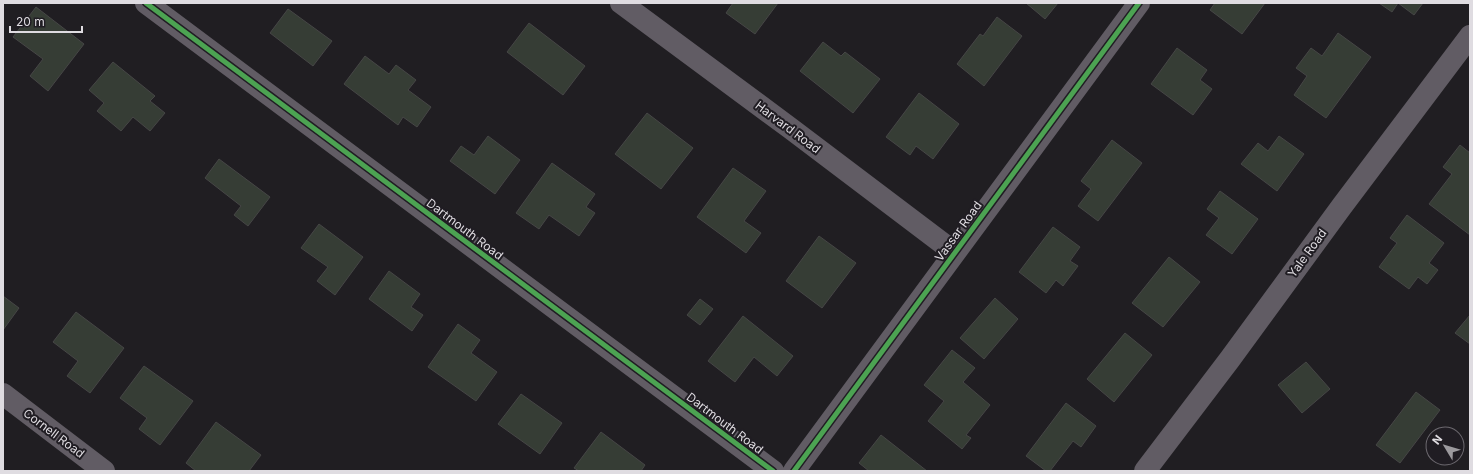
<svg xmlns="http://www.w3.org/2000/svg" width="1473" height="474" font-family="Inter,sans-serif">
<style>
.building{fill:#363d35;stroke:#464646}
.lines{fill:none;stroke-linecap:round;stroke-linejoin:round}
.street{stroke:#615c64;stroke-width:22}
.cycleway-casing{stroke:#201d23;stroke-width:8}
.cycleway{stroke:#4ca352;stroke-width:5}
.labels{text-anchor:middle;dominant-baseline:central;stroke-width:4;stroke-linejoin:round;paint-order:stroke}
.street-label{font-size:12px;fill:#dfdce1;stroke:#201d23}
</style>
<rect width="100%" height="100%" fill="#201e22"/>
<path class="building" d="M733,3h45l-23,31 -29,-21z
M1026,3h32l-13,16z
M1215,3h50l-23,31 -32,-24z
M1379,3h44l-9,12 -16,-12 -6,9z
M36,7l48,37 -36,47 -18,-15 13,-17 -30,-22z
M288,9l44,32 -19,25 -43,-33z
M997,17l25,19 -38,50 -27,-22 23,-30 3,2z
M529,23l56,43 -22,29 -56,-43z
M1338,33l33,24 -45,61 -32,-23 13,-19 -11,-8 15,-20 11,8z
M823,42l18,14 4,-4 35,27 -27,34 -53,-42z
M1177,48l30,22 -7,10 12,9 -19,26 -42,-31z
M365,56l24,18 7,-9 20,15 -8,10 23,17 -14,20 -14,-10 -5,8 -54,-41z
M113,62l42,34 -5,5 15,12 -15,18 -17,-14 -12,14 -24,-20 7,-8 -15,-13z
M919,93l40,31 -26,35 -17,-13 -6,9 -24,-18z
M647,113l46,35 -32,41 -46,-35z
M488,136l32,24 -25,34 -45,-33 11,-15 13,9z
M1279,136l25,18 -27,37 -36,-27 17,-21 10,8z
M1112,140l30,23 -44,58 -20,-15 13,-17 -10,-8z
M1460,145l10,8v82l-41,-31 23,-30 -9,-7z
M219,159l51,38 -22,29 -14,-11 7,-9 -36,-28z
M552,163l43,31 -9,13 9,6 -16,23 -30,-21 -10,14 -23,-16z
M733,168l33,23 -22,30 17,12 -15,20 -49,-36z
M1220,191l38,28 -26,35 -26,-19 13,-17 -12,-9z
M1407,215l37,28 -15,20 9,7 -11,14 -9,-7 -9,12 -30,-22 18,-24 -7,-5z
M319,224l44,33 -28,38 -18,-14 11,-14 -27,-19z
M1053,227l27,20 -10,14 8,5 -15,20 -7,-6 -10,13 -27,-21z
M819,236l37,27 -34,45 -36,-27z
M1169,257l31,25 -37,45 -31,-24z
M389,271l31,23 -9,13 12,8 -11,16 -43,-32z
M3,296l16,12 -16,22z
M995,298l23,21 -34,40 -24,-21z
M700,299l13,10 -13,16 -13,-10z
M76,312l48,36 -34,45 -23,-17 11,-15 -25,-19z
M1470,315v29l-15,-11z
M743,316l50,40 -16,20 -23,-19 -19,25 -27,-21z
M458,324l22,16 -9,13 26,19 -21,29 -48,-34z
M1125,333l27,22 -38,47 -27,-23z
M952,350l23,18 -12,14 27,23 -24,30 5,3 -9,11 -34,-28 16,-20 -20,-16z
M1306,362l24,27 -28,24 -24,-28z
M144,366l49,35 -33,44 -21,-16 8,-11 -27,-20z
M1416,392l24,18 -40,53 -24,-18z
M521,394l41,29 -22,31 -42,-30z
M1066,403l30,23 -15,21 -8,-6 -23,30h-4l-20,-15z
M216,422l45,33 -12,16h-53l-10,-8z
M601,432l44,33 -4,6h-62l-5,-3z
M881,435l46,36h-58l-10,-8z"/>
<g class="lines">
<path class="street" d="M146,3l627,468
M621,3l169,125 164,124
M3,394l101,77
M794,471l345,-468
M1145,471l85,-112 112,-153 128,-170"/>
<g class="cycleway-casing">
<path id="cycleway" d="M146,3l627,468
M794,471l345,-468"/>
</g>
<use href="#cycleway" class="cycleway"/>
</g>
<g class="labels">
<g class="street-label">
<text transform="translate(788 127) rotate(37)">Harvard Road</text>
<text transform="translate(465 229) rotate(37)">Dartmouth Road</text>
<text transform="translate(958 231) rotate(-54)">Vassar Road</text>
<text transform="translate(1307 253) rotate(-54)">Yale Road</text>
<text transform="translate(725 423) rotate(37)">Dartmouth Road</text>
<text transform="translate(54 433) rotate(37)">Cornell Road</text>
</g>
</g>
<rect width="1473" height="474" fill="none" stroke="#dfdce1" stroke-width="8"/>
<g transform="translate(1445 446) rotate(308)"><circle r="19" fill="#201d23" stroke="#6c696f"/>
<path d="M0-3L7 15L0 10L-7 15Z" fill="#9c9a9e"/>
<text y="-6" font-size="11" font-weight="bold" text-anchor="middle" fill="#dfdce1">N</text>
</g>
<path d="M10 26v6h72v-6" fill="none" stroke="#dfdce1" stroke-width="2"/>
<text x="16" y="26" font-size="12" fill="#dfdce1" stroke="#201d23" stroke-width="3" paint-order="stroke">20 m</text>
</svg>
